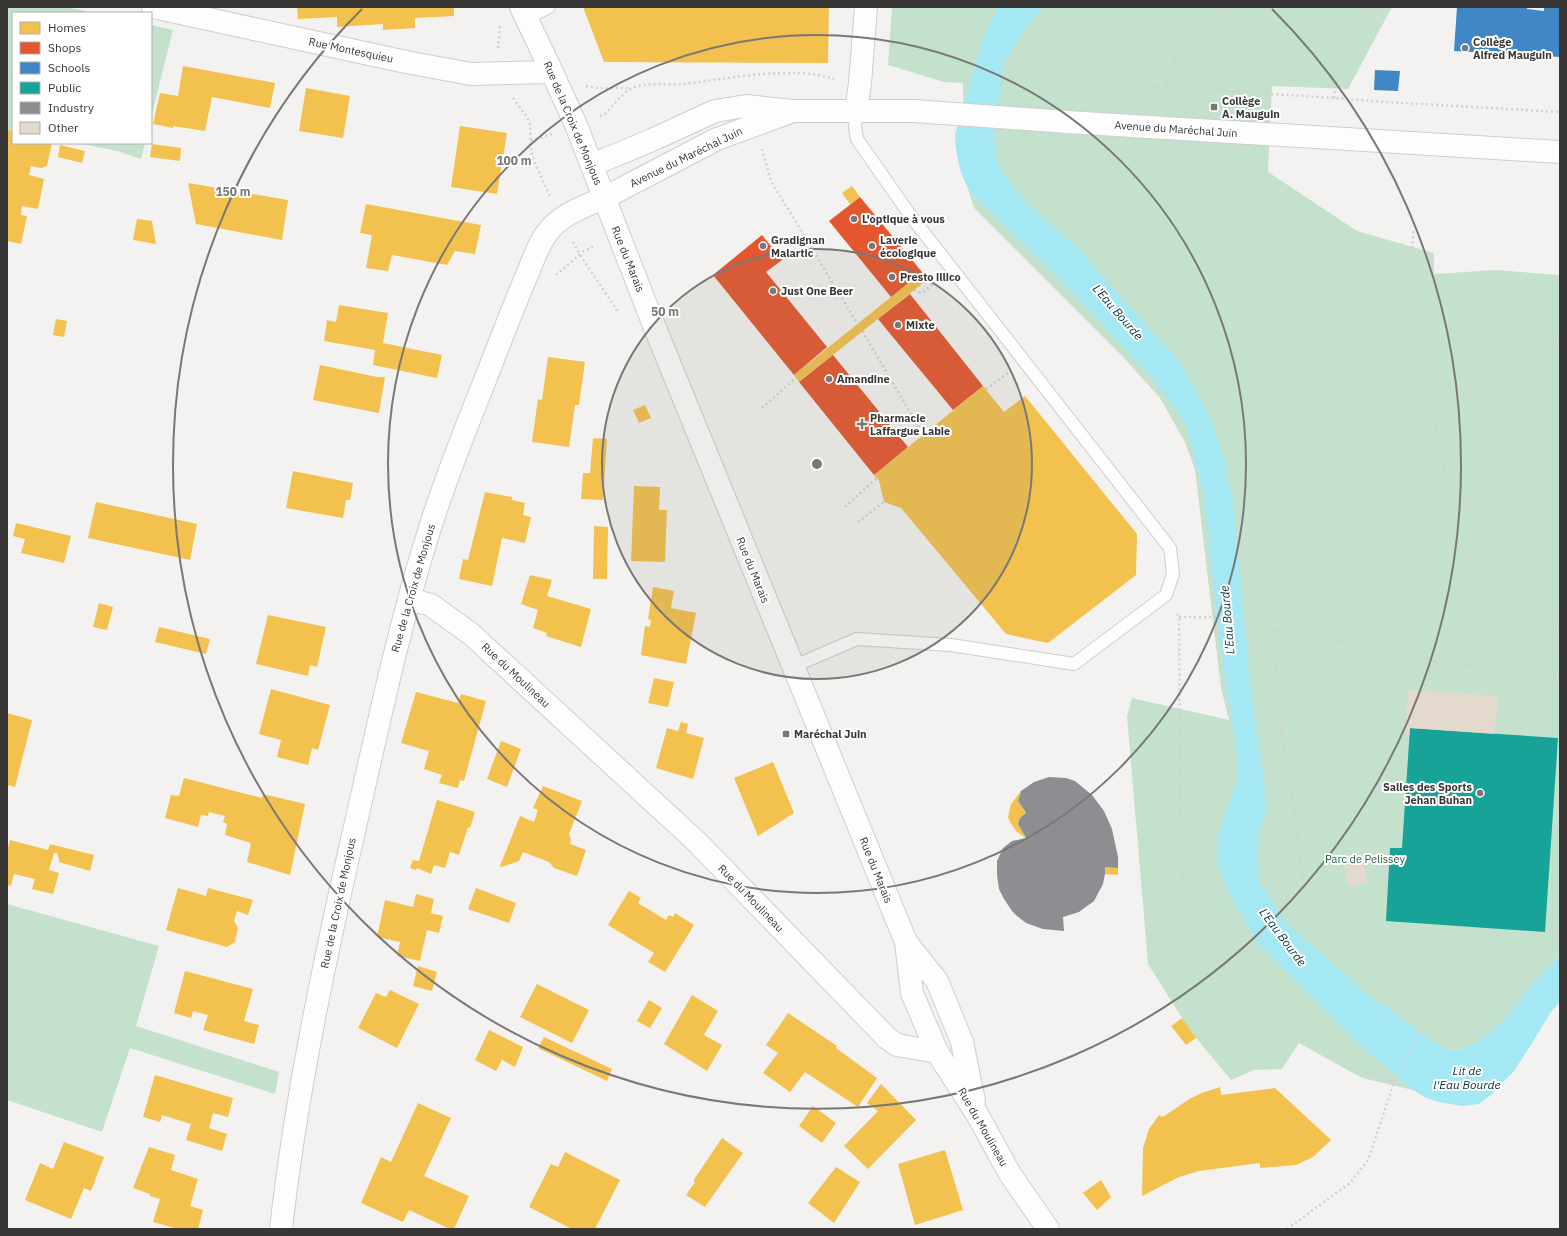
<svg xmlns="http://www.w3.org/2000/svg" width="1567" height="1236" font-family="'IBM Plex Sans',sans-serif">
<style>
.green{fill:#c4e1ce}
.water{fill:#a4e8f3}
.homes{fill:#f2c14e}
.shops{fill:#e4572e}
.schools{fill:#3f88c5}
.public{fill:#17a398}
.industry{fill:#8d8d92}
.building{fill:#e4d9cd}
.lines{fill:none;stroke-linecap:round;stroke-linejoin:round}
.lane-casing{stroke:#cfcdcc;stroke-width:14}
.street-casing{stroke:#cfcdcc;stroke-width:24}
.secondary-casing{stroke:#cfcdcc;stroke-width:24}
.path{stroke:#d1d1d1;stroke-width:2.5;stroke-dasharray:2 3;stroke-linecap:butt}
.lane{stroke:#fdfdfd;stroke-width:12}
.street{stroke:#fdfdfd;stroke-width:22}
.secondary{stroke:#fdfdfd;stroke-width:22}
.ring{fill:none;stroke:#7a7877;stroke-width:2}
.poi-dot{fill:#7a7877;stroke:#fff;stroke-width:1.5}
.labels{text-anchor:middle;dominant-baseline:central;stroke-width:4;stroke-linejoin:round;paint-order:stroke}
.poi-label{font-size:11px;font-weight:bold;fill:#393736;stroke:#fff;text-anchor:start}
.street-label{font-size:11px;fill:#393736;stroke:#fff}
.park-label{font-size:11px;fill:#235a3e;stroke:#fff}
.water-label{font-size:12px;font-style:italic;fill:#01333a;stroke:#fff}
.centre{fill:#7a7877;stroke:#fff;stroke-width:2}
.ring-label{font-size:12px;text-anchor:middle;font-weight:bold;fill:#7a7877;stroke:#fff;stroke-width:4;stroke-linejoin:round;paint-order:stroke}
</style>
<rect width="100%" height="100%" fill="#f4f2f0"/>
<path class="green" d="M7,7h59l28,6h-81v117l-6,-1z
M892,7h500l-44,82 -76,-3 -4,86 89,59 77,22v21l62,-4 64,5v680l-28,30 -30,38 -30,23 -19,5 -9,-3 -31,42 -51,-12 -63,-35 -17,26 -28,1 -23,10 -35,-42 -14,-20 -34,-54 -21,-248 5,-18 97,22 -8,-32 -26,-218 -10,-28 -25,-44 -35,-39 -151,-151 -9,-29 -2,-96 -19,-1 -56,-17z
M151,25l22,5 -22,88z
M77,143h68l-4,16 -24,-8z
M7,904l152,42 -23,80 143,46 -4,22 -145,-46 -28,84 -95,-32z"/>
<path class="water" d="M999,7h45l-14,14 -26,41 -10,75 3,25 6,11 21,27 23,22 30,25 39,45 63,69 29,51 16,47 9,44 18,187 16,115 -10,36 2,40 27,42 81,71 29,20 35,27 13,7 9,3 19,-5 30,-23 30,-38 28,-30v47l-9,10 -22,36 -15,23 -23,24 -12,9 -17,2 -23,-4 -13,-4 -13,-8 -55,-47 -102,-101 -8,-17 -13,-20 -8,-16 -9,-25 -1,-20 8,-31 7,-16 5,-18v-22l-20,-141 -13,-120 -17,-69 -17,-26 -26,-32 -89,-95 -80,-76c-15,-19 -19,-40 -20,-64l29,-99z"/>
<path class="homes" d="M297,7h157v9l-39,2v10l-32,2v-6l-46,3v-10l-39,2z
M583,7h246l-1,56 -224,-1z
M183,66l92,17 -5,25 -58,-11 -7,34 -32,-5v2l-20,-4 7,-31 18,3z
M306,88l44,8 -7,42 -44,-7z
M460,126l47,7 -10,61 -46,-7z
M7,129l6,2v12h39l-5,23 -6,2 -10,-2 -2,9 15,4 -6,30 -16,-3 -1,9 6,1 -6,28 -14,-3z
M152,144l29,4 -1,13 -30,-4z
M60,145l25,6 -3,12 -24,-6z
M188,183l100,17 -6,40 -86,-16z
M852,186l8,11 -10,7 -8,-11z
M366,204l115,21 -6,29 -20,-3 -8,14 -55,-10 -4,16 -22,-3 6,-33 -12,-2z
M137,219l15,2 4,23 -23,-4z
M922,272l6,7 -129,103 -5,-7z
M339,305l49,8 -5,30 59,12 -5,23 -64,-13 2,-15 -51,-9 3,-21 9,2z
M56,319l11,2 -3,16 -11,-2z
M548,357l37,5 -6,43h-4l-6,42 -37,-5 6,-43 4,1z
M320,365l57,12h8l-6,36 -66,-13z
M983,386l21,26 21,-16 112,138 -1,41 -88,68 -42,-9 -105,-126 -17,-6 -5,-21 -5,-6z
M645,405l6,13 -12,5 -6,-13z
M593,438l14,1 -4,61 -22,-1 2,-26h7z
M293,471l60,12 -3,17h-4l-3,18 -57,-10z
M634,486l26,1 -1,23h8l-2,52 -34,-1z
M485,492l27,5v3l13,3 -2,12 8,2 -6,26 -23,-5 -10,48 -33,-7 4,-20 5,1z
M96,502l101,22 -7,36 -102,-22z
M16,523l55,13 -7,27 -43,-10 4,-14 -12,-3z
M594,526l14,1 -1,52h-14z
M530,575l22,5 -5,16 44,13 -10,38 -35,-11 1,-3 -14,-5 5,-18 -17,-6z
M653,587l21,4 -3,17 25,5 -10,51 -45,-9 4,-29 5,1 1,-7 -3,-1z
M99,603l14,4 -6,23 -14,-3z
M268,615l58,12 -9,40 -7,-2 -2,11 -52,-12z
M159,627l51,12 -4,15 -51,-12z
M654,678l20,4 -6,25 -20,-4z
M271,689l59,16 -12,45 -6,-2 -4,17 -31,-8 4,-17 -22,-6z
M416,692l42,11 3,-9 25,7 -22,80 -4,-1 -2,8 -19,-5 3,-8 -18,-6 5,-18 -28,-8z
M7,713l25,7 -17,67 -8,-2z
M681,722l7,2 -2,9 18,5 -11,41 -37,-11 11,-40 11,3z
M501,741l20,8 -14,38 -20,-8z
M773,762l21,51 -36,23 -24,-58z
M184,778l78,20 1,-4 42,10 -15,71 -43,-13 4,-19 -26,-8 2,-11 -4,-2 2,-6 -16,-4 -1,4 -7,-1 -3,12 -33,-9 6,-23 8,1z
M543,786l39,15 -13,33 2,5 -1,5 16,6 -9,26 -23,-8 -5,-6 -26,-10 -4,9 -18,6 -1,-1 20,-50 14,6 4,-12 -5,-2z
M1021,791l-3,10 8,13 -6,4 -2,6 8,14 -9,-6 -7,-10 -2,-5 3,-13z
M437,800l38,12 -5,16 -2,-1 -9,28 -9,-3 -5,16 -11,-3 -3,9 -14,-6 -1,2 -6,-2 3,-8 6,1z
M10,840l38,10 2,-6 44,11 -4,16 -31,-9v-3l-2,-6h-3l-5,17 10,3 -6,21 -21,-5 3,-10 -21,-5 -3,12 -4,-1v-34z
M1105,867l13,1v7l-13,-1z
M178,888l28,8 2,-8 45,12 -5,15 -11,-4 -3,10 4,7 -3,14 -8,5 -61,-17z
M476,888l40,15 -7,20 -41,-14z
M629,891l12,7 -3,5 28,17 3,-5 4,2 2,-4 19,12 -29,47 -17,-10 6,-9 -46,-28z
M416,894l18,5 -3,14 12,3 -4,17 -12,-3 -7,31 -23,-5 3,-14 -23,-5 8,-37 28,7z
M418,966l19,6 -5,19 -19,-5z
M185,971l68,18 -9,32 15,4 -5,19 -51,-14 5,-15 -15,-4 -2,7 -17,-5z
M537,984l52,26 -17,33 -52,-26z
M390,990l29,14 -22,44 -39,-20 18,-35 10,4z
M692,995l26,16 -14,24 18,10 -15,26 -43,-27z
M649,1000l13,8 -12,20 -13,-7z
M788,1013l49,33 -1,2 41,30 -19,29 -53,-35 -15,20 -27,-19 15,-20 -12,-8z
M1182,1018l14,20 -10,7 -15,-19z
M489,1030l34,17 -8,20 -13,-7 -6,11 -21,-11z
M544,1037l68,32 -5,12 -69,-33z
M155,1075l78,23 -5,19 -15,-4 -4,15 18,6 -5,17 -36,-11 5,-16 -29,-9 -2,7 -17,-5z
M881,1084l35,36 -48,49 -24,-23 34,-35 -11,-8z
M1220,1087l1,8 54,-7 56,52 -18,17 -17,8 -36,3v-5l-61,8 -20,6 -37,19 1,-48 6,-19 10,-14 4,2 28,-19 11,-5z
M418,1103l33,15 -27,58 45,20 -15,33h-4l-41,-19 -6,12 -42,-19 20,-46 10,5z
M813,1106l23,17 -14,20 -23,-17z
M722,1138l21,15 -38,54 -19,-12 9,-13 -2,-1z
M64,1142l40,15 -13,34 -7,-3 -13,31 -46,-19 15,-37 13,6z
M149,1147l26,8 -4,15 27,9 -8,27 13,4 -5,19h-20l-25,-7 7,-23 -10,-3v-2l-17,-6z
M945,1150l18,60 -48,15 -17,-61z
M565,1152l55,28 -25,49h-23l-43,-22 22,-43 7,3z
M836,1167l24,15 -26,41 -26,-20z
M1101,1180l10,17 -14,13 -14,-17z"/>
<path class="shops" d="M860,197l62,75 -31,25 -62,-76z
M762,235l20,25 -16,12 61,75 -33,28 -81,-100z
M910,294l73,92 -30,24 -75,-91z
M833,355l75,92 -34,28 -75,-93z"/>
<path class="schools" d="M1457,7l55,1v-1h15v2l17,2v-4h15l1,50 -106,-6z
M1375,70l25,1 -2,20 -24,-1z"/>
<path class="public" d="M1410,728l148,10 -13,194 -159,-11 4,-73h12z"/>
<path class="industry" d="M1049,777l17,1 9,3 17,14 12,16 8,18 6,28v11l-13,-1v7l-2,10 -9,17 -15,11 -16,5 1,14 -21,-2 -17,-6 -9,-7 -5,-5 -8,-12 -5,-10 -2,-14v-14l6,-13 9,-7 14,-3 -8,-14 2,-6 6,-5 -8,-12 3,-10 13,-9z"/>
<path class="building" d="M1408,690l90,6 -3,38 -85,-6 -1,7 -4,-1z
M1363,856l4,27 -19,3 -4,-27z"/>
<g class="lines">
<g class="lane-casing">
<path id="lane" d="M526,19l23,-12
M792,667l65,-28 94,6 123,19 92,-69 7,-21 -3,-26 -260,-333 -53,-76 -2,-12 1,-17"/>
</g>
<g class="street-casing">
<path id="street" d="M153,7l253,55 65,12 81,-2
M856,110l4,-27 6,-76
M409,599l22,6 40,29 227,209 189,195 10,7 40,7
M281,1229c15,-134 43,-266 73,-398 23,-100 44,-202 75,-300 17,-55 39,-108 60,-161 12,-31 24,-62 37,-93 7,-16 13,-36 25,-49 14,-15 34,-22 53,-30"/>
</g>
<g class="secondary-casing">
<path id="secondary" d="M521,7l31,65 24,53 79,203 251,614 6,51 25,59 40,62 33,60 38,55
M592,165l60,-25 63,-29 31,-5 47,5h121l153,11 493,30
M604,198l113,-59 71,-26
M906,942l31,39 25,61 12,59"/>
</g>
<path class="path" d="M498,48l2,-23
M586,86l9,2h36
M1166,87l5,-18 7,-19 51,-43
M1023,91l12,-1 23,-7 24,-1 252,16 36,3 190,11
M513,98l14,19 3,7 1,25 2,10 17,37
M1334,98l5,-32 19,-43 4,-16
M600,116l5,-2c8,-8 16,-20 26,-25 15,-8 36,-3 52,-5 43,-5 110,-19 151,-5
M531,141l21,-7
M762,149l9,32 86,142
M1162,157l164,190 60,87 50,81 43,55 55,56 26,22
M1167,160l48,39 37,41 88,93 99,84
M573,242l7,13 37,55 3,1
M556,275l28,-24 11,-5
M914,290l8,3 15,-12
M1338,330l74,-83 2,-18
M862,331l61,103
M1560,339l-6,10 -50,24 -28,15 -37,29 -4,17 12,44 113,150
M986,389l22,-16
M762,408l34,-30
M845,507l32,-29
M858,522l26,-20
M1177,614l2,3 2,247 6,48 12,25 20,27 63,32 40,36 35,37 37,13
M1179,617h37l56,12 94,17 31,9 163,23
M1272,629l11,115 11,62 9,75 13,25 115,102
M1287,1229l63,-46 18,-23 26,-78 25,-44 12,-30 129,-70"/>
<use href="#lane" class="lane"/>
<use href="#street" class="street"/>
<use href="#secondary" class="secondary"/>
</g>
<circle cx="817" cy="464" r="215" fill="#7a7877" fill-opacity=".12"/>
<g class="ring">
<circle cx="817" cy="464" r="215"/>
<circle cx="817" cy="464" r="429"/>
<path d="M1272 9A644 644 0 1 1 362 9"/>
</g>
<g class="poi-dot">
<circle cx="1465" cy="48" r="4"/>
<rect x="1210" y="103" width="8" height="8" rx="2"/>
<circle cx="854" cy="219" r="4"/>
<circle cx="763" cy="246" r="4"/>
<circle cx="872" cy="246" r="4"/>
<circle cx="892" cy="277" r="4"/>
<circle cx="773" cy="291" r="4"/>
<circle cx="898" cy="325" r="4"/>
<circle cx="829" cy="379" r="4"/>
<path d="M860 418h4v4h4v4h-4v4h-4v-4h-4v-4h4z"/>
<rect x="782" y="730" width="8" height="8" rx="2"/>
<circle cx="1480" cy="793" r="4"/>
</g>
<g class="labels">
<g class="poi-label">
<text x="1473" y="42">Collège<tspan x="1473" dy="13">Alfred Mauguin</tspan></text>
<text x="1222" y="101">Collège<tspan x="1222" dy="13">A. Mauguin</tspan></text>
<text x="862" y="219">L'optique à vous</text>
<text x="771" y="240">Gradignan<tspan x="771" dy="13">Malartic</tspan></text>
<text x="880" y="240">Laverie<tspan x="880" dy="13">écologique</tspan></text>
<text x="900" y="277">Presto illico</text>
<text x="781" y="291">Just One Beer</text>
<text x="906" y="325">Mixte</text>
<text x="837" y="379">Amandine</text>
<text x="870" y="418">Pharmacie<tspan x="870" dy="13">Laffargue Labie</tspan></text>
<text x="794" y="734">Maréchal Juin</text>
<text x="1472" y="787" text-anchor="end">Salles des Sports<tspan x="1472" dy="13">Jehan Buhan</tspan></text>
</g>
<g class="street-label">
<text transform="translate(351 50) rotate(12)">Rue Montesquieu</text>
<text transform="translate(573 123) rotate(67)">Rue de la Croix de Monjous</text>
<text transform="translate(1176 129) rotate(4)">Avenue du Maréchal Juin</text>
<text transform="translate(686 157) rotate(-26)">Avenue du Maréchal Juin</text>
<text transform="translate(628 259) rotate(68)">Rue du Marais</text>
<text transform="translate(753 570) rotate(68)">Rue du Marais</text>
<text transform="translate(413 588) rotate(-74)">Rue de la Croix de Monjous</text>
<text transform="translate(516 675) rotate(43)">Rue du Moulineau</text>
<text transform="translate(876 870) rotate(68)">Rue du Marais</text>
<text transform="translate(751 898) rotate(46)">Rue du Moulineau</text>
<text transform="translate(338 903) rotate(-78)">Rue de la Croix de Monjous</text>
<text transform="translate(983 1127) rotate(60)">Rue du Moulineau</text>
</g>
<g class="park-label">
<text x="1365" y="859">Parc de Pelissey</text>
</g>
<g class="water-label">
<text transform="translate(1118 312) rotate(49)">L'Eau Bourde</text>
<text transform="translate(1227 620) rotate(-95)">L'Eau Bourde</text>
<text transform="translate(1283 937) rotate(53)">L'Eau Bourde</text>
<text x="1467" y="1070">Lit de<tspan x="1467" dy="14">l'Eau Bourde</tspan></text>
</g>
</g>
<circle cx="817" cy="464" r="6" class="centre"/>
<g class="ring-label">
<text x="514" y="165">100 m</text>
<text x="233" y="196">150 m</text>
<text x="665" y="316">50 m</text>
</g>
<rect width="1567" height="1236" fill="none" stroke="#393736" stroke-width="16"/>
<rect x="12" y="12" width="140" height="132" fill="#ffffff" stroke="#b0afaf"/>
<rect x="20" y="22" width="20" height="12" fill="#f2c14e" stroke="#b0afaf"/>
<text x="48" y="32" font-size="12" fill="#393736">Homes</text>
<rect x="20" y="42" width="20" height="12" fill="#e4572e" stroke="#b0afaf"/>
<text x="48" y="52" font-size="12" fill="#393736">Shops</text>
<rect x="20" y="62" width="20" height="12" fill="#3f88c5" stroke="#b0afaf"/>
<text x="48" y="72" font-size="12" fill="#393736">Schools</text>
<rect x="20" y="82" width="20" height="12" fill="#17a398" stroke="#b0afaf"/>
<text x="48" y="92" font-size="12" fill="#393736">Public</text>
<rect x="20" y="102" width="20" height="12" fill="#8d8d92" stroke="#b0afaf"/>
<text x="48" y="112" font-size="12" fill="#393736">Industry</text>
<rect x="20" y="122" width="20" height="12" fill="#e4d9cd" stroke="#b0afaf"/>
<text x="48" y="132" font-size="12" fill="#393736">Other</text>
</svg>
